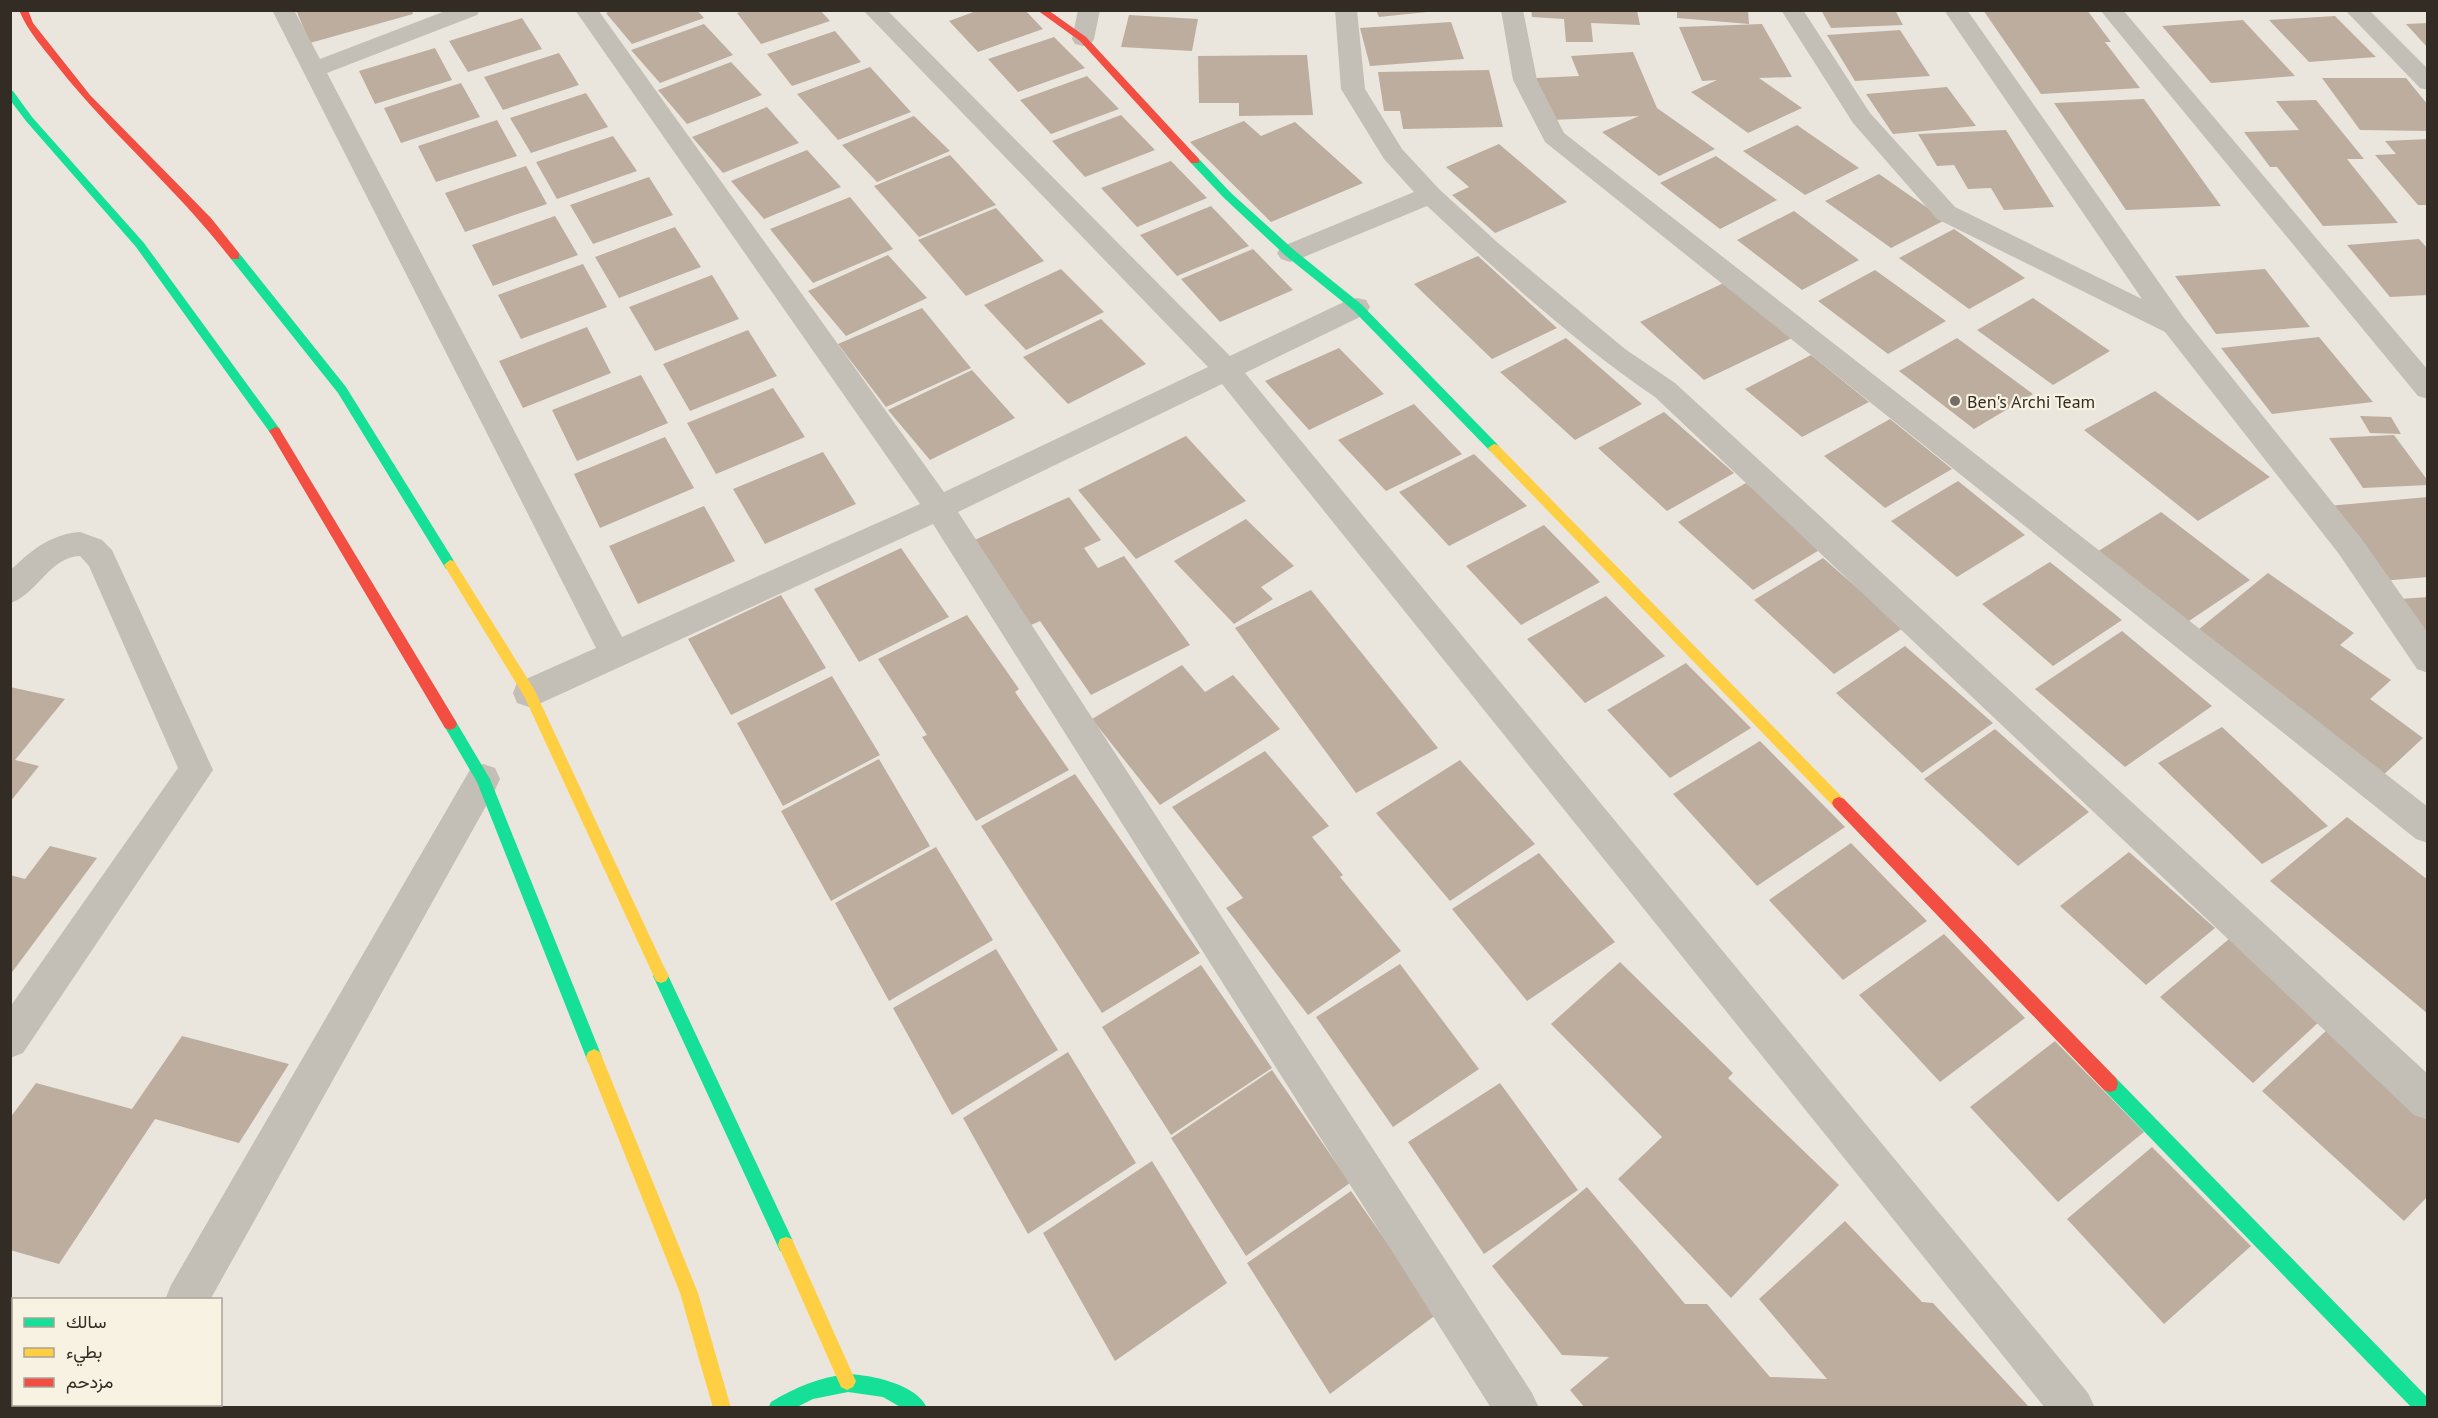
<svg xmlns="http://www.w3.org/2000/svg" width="2438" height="1418" font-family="'PT Sans',Vazirmatn,sans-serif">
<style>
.building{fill:#bdad9e}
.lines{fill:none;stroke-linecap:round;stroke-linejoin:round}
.street{fill:#c3beb6;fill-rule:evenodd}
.fast{fill:#16e098;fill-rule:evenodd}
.slow{fill:#ffcf43;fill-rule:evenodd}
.jam{fill:#f24e42;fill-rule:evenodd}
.poi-dot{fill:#736d65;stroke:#f8f2e3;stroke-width:2}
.labels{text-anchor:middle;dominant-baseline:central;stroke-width:4.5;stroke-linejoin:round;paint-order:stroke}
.poi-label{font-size:18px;fill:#332c25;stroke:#f8f2e3;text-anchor:start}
</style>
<rect width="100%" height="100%" fill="#eae6dd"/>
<path class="building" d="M296,10h116l1,4 -103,29z
M612,10h85l7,8 -72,26 -26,-31z
M746,10h74l10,11 -69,23 -24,-31z
M979,10h46l18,19 -65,23 -29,-31z
M1376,10h51v2l-48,5z
M1531,10h106l3,15 -49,-2 2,19h-27l-2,-23 -32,-2z
M1677,10h71l1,14 -72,-6z
M1821,10h74l8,15 -72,3z
M1983,10h104l24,32h-6l35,46 -99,6z
M1129,15l69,4 -6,32 -71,-4z
M2335,16l41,41 -67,5 -40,-42z
M522,18l20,31 -74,23 -19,-31z
M2243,20l52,56 -84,7 -49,-57z
M1451,22l13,37 -94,7 -10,-38z
M2428,23v25l-22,-24z
M704,24l29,31 -73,28 -29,-33z
M1762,24l30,53 -33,1 43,30 -54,25 -57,-41 26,-12 -15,1 -23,-54z
M1900,30l30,46 -75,5 -28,-46z
M835,31l26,31 -69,24 -25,-32z
M1054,37l31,31 -67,24 -30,-33z
M435,48l17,32 -77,24 -16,-33z
M1633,52l24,56 58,41 -56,27 -57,-44 37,-16 -87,4 -16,-42 43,-2 -8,-20z
M559,53l20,32 -76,25 -19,-33z
M1307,55l6,60 -74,1v-13h-40l-1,-47z
M731,62l31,33 -75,29 -29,-34z
M870,67l41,45 -73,28 -41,-46z
M1489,70l14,57 -100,2 -3,-18h-16l-6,-39z
M1087,76l32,33 -68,25 -31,-34z
M2322,78h84l22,27v26l-68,-1z
M461,83l19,34 -79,26 -17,-35z
M1947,87l29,39 -83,8 -27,-40z
M586,93l22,34 -77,26 -21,-35z
M2144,99l77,107 -95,4 -72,-107z
M2316,100l48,59h-17l51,64 -75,3 -46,-59h-7l-26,-35 55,-2 -23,-29z
M767,107l32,36 -76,30 -31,-36z
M1121,115l34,35 -70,27 -33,-36z
M914,116l36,35 -73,31 -35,-37z
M497,120l20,36 -81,26 -18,-36z
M1244,121l17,15 34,-14 68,61 -92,39 -81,-80z
M1797,125l62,43 -54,27 -62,-44z
M2006,130l48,77 -50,3 -13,-22 -23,1 -14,-24 -17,1 -19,-32z
M613,136l24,35 -80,28 -21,-37z
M2428,139v66h-10l-43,-50 21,-1 -11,-13z
M1499,144l68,58 -72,31 -43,-38 17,-8 -23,-20z
M807,150l34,37 -77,32 -33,-38z
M950,155l46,50 -77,32 -45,-51z
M1716,156l61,44 -57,29 -60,-46z
M1171,161l36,37 -70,29 -36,-39z
M526,166l21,38 -82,28 -20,-39z
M1879,174l66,46 -54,28 -66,-47z
M649,177l24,38 -80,29 -23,-39z
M850,197l43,52 -80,34 -43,-54z
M1211,206l38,40 -72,30 -37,-41z
M996,208l48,53 -78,35 -48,-56z
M1794,211l65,49 -57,30 -65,-50z
M555,216l23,39 -85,31 -21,-41z
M675,227l26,40 -82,31 -24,-41z
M1954,229l71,49 -56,31 -70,-51z
M2419,239l9,10v46l-38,2 -43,-52z
M1253,249l40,41 -73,32 -39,-43z
M888,255l39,43 -81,38 -38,-45z
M1478,256l79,72 -65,31 -78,-75z
M583,264l24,43 -86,32 -23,-44z
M1061,269l43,43 -78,38 -42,-45z
M2265,269l45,58 -94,7 -41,-58z
M1875,270l71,51 -58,33 -70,-53z
M712,275l27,44 -84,32 -26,-44z
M1728,281l66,56 -90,43 -64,-58z
M2033,298l77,53 -57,34 -76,-55z
M922,308l49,60 -85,39 -48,-63z
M1101,319l45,45 -78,40 -45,-47z
M587,327l24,46 -88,35 -24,-47z
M748,330l29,46 -87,35 -27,-47z
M2319,337l54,65 -101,12 -51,-66z
M1566,338l76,66 -67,36 -75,-68z
M1957,338l76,56 -59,35 -75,-58z
M1339,348l45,46 -75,36 -44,-49z
M1811,355l58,47 -67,35 -57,-48z
M972,370l43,48 -85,42 -42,-50z
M641,375l27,48 -91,38 -25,-51z
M773,388l32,49 -89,37 -29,-51z
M2155,391l115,86 -72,44 -114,-91z
M1414,404l48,50 -76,37 -48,-51z
M1664,412l70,61 -67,38 -69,-63z
M2360,416l31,1 10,17 -31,-1z
M1890,419l62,50 -67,39 -61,-52z
M2394,435l34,46v4l-65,3 -34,-50z
M1186,436l60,65 -110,58 -58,-69z
M665,437l29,51 -94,40 -26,-54z
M823,452l33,52 -91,40 -32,-55z
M1474,454l53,52 -78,40 -50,-54z
M1958,481l67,54 -68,42 -66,-56z
M1746,483l75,66 -68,41 -75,-68z
M1069,497l32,43 -17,8 14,20 26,-12 66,89 -99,50 -51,-74 -18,8 -56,-85z
M2428,497v80l-47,4 -53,-75z
M704,506l31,55 -97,43 -29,-58z
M2161,512l89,68 -70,47 -88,-72z
M1246,519l48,47 -33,21 12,12 -39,25 -60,-63z
M1544,525l56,57 -79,43 -55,-59z
M901,548l48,69 -90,45 -45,-73z
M1823,558l80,70 -69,46 -80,-74z
M2050,562l72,58 -69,46 -71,-62z
M2268,573l86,60 -14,12 51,35 -21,19 53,39 -44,41 -191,-141z
M1311,590l127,158 -82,45 -121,-165z
M781,595l45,73 -95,47 -43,-76z
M1606,596l59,60 -80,47 -58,-64z
M2428,597v40l-28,-38z
M967,615l52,74 -4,3 54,78 -93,51 -54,-84 5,-2 -49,-76z
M2122,631l90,75 -87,61 -90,-78z
M1905,646l88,77 -71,50 -86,-80z
M1686,663l65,65 -81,50 -63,-68z
M1182,665l23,27 28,-17 47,54 -120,76 -68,-86z
M832,676l48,79 -97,51 -46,-83z
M10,687l55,12 -50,61 24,6 -29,36z
M2222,727l106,99 -66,38 -104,-101z
M1995,729l94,83 -71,54 -94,-87z
M1760,741l85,86 -88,59 -84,-92z
M1265,751l64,75 -17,11 31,38 -3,2 61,74 -93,64 -82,-107 17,-10 -71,-91z
M879,759l51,87 -99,55 -50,-90z
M1460,760l75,84 -85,57 -74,-88z
M1075,774l125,179 -98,60 -121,-187z
M2347,817l81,63v134l-158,-133z
M1851,843l76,78 -84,59 -74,-80z
M50,846l47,12 -87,117v-100l15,4z
M936,847l57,93 -104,61 -54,-98z
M2129,852l86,76 -69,57 -86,-79z
M1539,853l76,89 -88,59 -75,-92z
M1944,934l81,84 -85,64 -81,-87z
M2229,939l92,81 -68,63 -93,-86z
M996,949l62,101 -106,65 -59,-107z
M1620,962l113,111 -5,5 111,107 -108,113 -113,-119 44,-42 -111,-113z
M1400,964l79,105 -86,58 -77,-110z
M1201,965l71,103 -101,67 -69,-108z
M2329,1028l99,86v82l-24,25 -142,-130z
M182,1036l107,28 -50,79 -84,-24 -96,145 -49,-14v-132l26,-35 96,26z
M2055,1041l89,91 -86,70 -88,-95z
M1068,1052l68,111 -108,71 -65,-116z
M1272,1070l78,113 -104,73 -75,-118z
M1500,1083l78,107 -94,64 -76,-112z
M2152,1147l99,99 -87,78 -97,-105z
M1152,1161l75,122 -112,78 -72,-128z
M1587,1187l98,117h22l63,73 57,2 -68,-80 86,-78 77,81 11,1 97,105h-445l-15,-18 39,-33 -47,-2 -70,-89z
M1351,1191l86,123 -107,80 -83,-131z
M10,1300l4,1v103h20l-1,4h-23z"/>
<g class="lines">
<path class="street" d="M272,10h22l26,49 128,-49h32l-3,5 -150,58 295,564 298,-133 -345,-494h23l346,482 264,-125 -345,-357h24l343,346 118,-56 9,-2 9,2 4,7 -4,7 -121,59 843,1020 7,15h-50l-823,-1024 -264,128 574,881 7,15h-48l-558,-884 -392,179 -12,4 -12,-4 -4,-10 4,-10 79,-35z
M1078,10h22l-6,29 -3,5 -8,2 -8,-2 -3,-5z
M1335,10h22l8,79 37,60 37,40 59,54 127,106 50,34 753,691v46l-14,-5 -759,-718c-82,-56 -156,-124 -228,-191l-128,53 -9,3 -9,-3 -4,-6 4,-6 133,-55 -30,-33 -43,-70z
M1501,10h22l14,70 27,53 864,674v36l-12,-4 -871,-697 -32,-62z
M1781,10h22l67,103 85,94 187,92 -198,-289h23l217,308 177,220 67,95v40l-11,-4 -78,-115 -174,-222 -228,-113 -84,-96z
M2100,10h23l305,360v29l-10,-3z
M2345,10h24l59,59v21l-8,-2z
M80,532l22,8 10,10 101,220 -190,283 -13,5v-51l168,-239 -89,-202 -9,-10c-31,1 -43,39 -70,47v-33l5,-4c19,-18 38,-32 65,-34z
M483,764l12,4 5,11 -5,11 -285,510h-45l6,-15 300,-517z
M104,1404h44l-2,4h-44z"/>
<path class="fast" d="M10,90l3,1 19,26 112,126 135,185 2,3 -2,3h-8l-135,-187 -110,-126 -16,-21z
M1195,158l4,1 32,34 63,57 67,54 137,141 2,3 -2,3h-8l-137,-141 -67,-54 -63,-59 -32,-34 -1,-2z
M235,252l4,1 107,134 108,174 2,4 -2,4h-8l-108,-176 -107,-134v-6z
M450,718l5,2 35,59 112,278 -2,5 -6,3 -6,-3 -111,-280 -34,-58 2,-4z
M661,969l5,2 126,268 2,6 -2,6 -6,2 -6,-2 -127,-275 3,-5z
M2110,1076l6,2 312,320v10h-16l-308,-318 -2,-6 2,-6z
M848,1374c23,1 69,10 79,34h-25l-19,-11 -35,-5 -35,7 -18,9h-27l3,-6c25,-15 49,-25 77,-28z"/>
<path class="slow" d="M1494,444l4,1 346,354 2,4 -2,4 -5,2 -5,-2 -344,-356 -2,-3z
M450,560l4,1 80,128 132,282 3,5 -3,5 -5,2 -5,-2 -132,-285 -80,-131z
M594,1049l6,3 98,241 33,115h-18l-33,-115 -94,-236 2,-5z
M786,1237l6,2 61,136 3,6 -3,6 -6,3 -6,-3 -63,-142 2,-6z"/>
<path class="jam" d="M19,10h9l5,13 57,72 121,123 28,35v6h-8c-53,-69 -119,-124 -173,-192 -14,-18 -30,-35 -39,-57z
M1037,10h11l38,27 113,122v4h-8l-111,-122z
M275,427l4,1 176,292 2,4 -2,4 -5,2 -5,-2 -174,-294 -2,-3z
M1839,797l5,2 272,279 2,6 -2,6 -6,2 -6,-2 -270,-283 -2,-4 2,-4z"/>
</g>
<circle class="poi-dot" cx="1955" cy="401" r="6"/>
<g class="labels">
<g class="poi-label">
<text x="1967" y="401">Ben's Archi Team</text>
</g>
</g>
<rect width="2438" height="1418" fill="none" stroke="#332c25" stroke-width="24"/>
<rect x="12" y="1298" width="210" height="108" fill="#f8f2e3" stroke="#a9a397" stroke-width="1.5"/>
<rect x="24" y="1318" width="30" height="9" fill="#16e098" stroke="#a9a397" stroke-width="1.5"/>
<text x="66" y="1328" font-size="18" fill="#332c25">سالك</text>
<rect x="24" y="1348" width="30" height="9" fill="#ffcf43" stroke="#a9a397" stroke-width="1.5"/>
<text x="66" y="1358" font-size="18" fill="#332c25">بطيء</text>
<rect x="24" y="1378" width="30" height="9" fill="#f24e42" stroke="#a9a397" stroke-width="1.5"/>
<text x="66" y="1388" font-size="18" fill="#332c25">مزدحم</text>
</svg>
